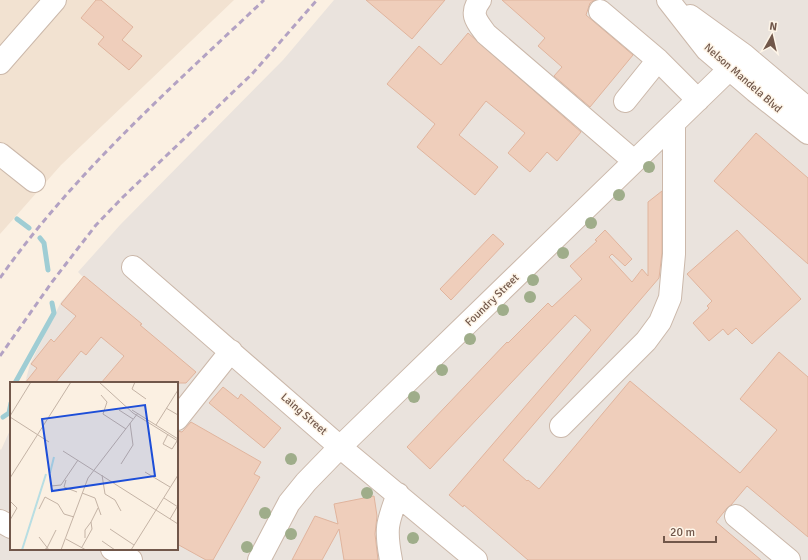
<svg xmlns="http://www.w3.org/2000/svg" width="808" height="560" font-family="Signika,sans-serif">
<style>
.residential{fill:#f2e2d1}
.industrial{fill:#eae3dd}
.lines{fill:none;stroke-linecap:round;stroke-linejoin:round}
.stream{stroke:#9fcdd4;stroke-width:5}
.building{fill:#efcebb;stroke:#e0b49d}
.minor-casing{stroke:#cbb8aa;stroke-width:24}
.minor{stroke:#fff;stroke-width:22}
.rail{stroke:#b3a2c3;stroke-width:3;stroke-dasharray:6 4;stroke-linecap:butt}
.tree{fill:#9fad8a}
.labels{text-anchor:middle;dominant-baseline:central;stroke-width:3;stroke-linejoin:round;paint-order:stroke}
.street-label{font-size:11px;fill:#71574a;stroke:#fef5e8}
.inset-river{fill:none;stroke:#b8dee3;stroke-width:2}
.inset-road{fill:none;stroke:#c4b3a5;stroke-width:1}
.view{fill:#1d4ed8;fill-opacity:0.15;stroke:#1d4ed8;stroke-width:2}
.inset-edge{fill:none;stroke:#71574a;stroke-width:2}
</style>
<rect width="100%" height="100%" fill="#fbf0e2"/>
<path class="residential" d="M0,0h234l-173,165 -61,69z"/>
<path class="industrial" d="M334,0h474v560h-808v-111l1,1 10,-22v121h166v-166h-152l5,-19 31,-62 22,-25 -5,-5 42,-47 163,-165z"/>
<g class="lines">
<path class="stream" d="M17,219l12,9
M40,238l4,5 4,27
M15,383l39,-70 -2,-10
M3,417l6,-4 2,-10"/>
</g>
<path class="building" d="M96,0h5l32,27 -11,13 20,16 -13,14 -31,-26 6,-7 -23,-19z
M366,0h79l-33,39z
M502,0h93l-5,3 -4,12 47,40 -43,52 -36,-31 8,-9 -24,-21 7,-8z
M468,33l113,99 -24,29 -10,-9 -17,20 -22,-19 17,-20 -39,-32 -27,34 39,32 -23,28 -58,-48 18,-23 -48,-40 32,-38 22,19z
M756,133l52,45v86l-94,-83z
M662,191v62l-3,25 -156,182 24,21 1,-1 11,9 91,-108 110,92 37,-43 -37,-31 39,-47 29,25v160l-61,-51 -16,19 -4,3 -11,14 45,38h-233l-64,-55 -1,2 -14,-12 142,-165 -16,-15 -145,154 -23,-22 100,-105 1,1 40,-40 4,4 30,-28 -12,-13 27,-25 -2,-1 10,-10 27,29 -7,7 -13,-12 -3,3 23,25 10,-13 6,7v-74z
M737,230l64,69 -49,45 -16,-16 -8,7 -5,-6 -14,12 -16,-18 16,-15 -2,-2 5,-5 -25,-27z
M493,234l11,10 -53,56 -11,-11z
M84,276l58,48 -2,1 56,47 -10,11h-85l23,-27 -23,-19 -15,18 -5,-4 -26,32h-30l12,-15 -6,-4 20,-25 3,3 22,-26 -15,-12z
M223,387l15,12 3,-5 40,34 -17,20 -55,-45z
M191,422l70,40 -7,12 6,3 -47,83h-7l-29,-16v-113l5,1z
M374,496l3,20 -2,18 3,26h-34l-5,-31 -17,31h-30l23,-44 23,8 -4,-20z"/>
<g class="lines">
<g class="minor-casing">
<path id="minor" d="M480,0c-11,14 -3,22 6,34l148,127
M668,0l39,50 48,41 53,42
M600,11l58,49 40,40
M690,16l54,39 64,54
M0,63l55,-63
M625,101l33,-41
M0,154l34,27
M133,267l207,180 136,113
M177,419l54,-68
M561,426l85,-85 14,-19 10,-24 4,-44v-131
M736,516l53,44
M0,521l11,6
M112,549l19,11
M259,560l30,-57 17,-21 34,-35 404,-392
M391,560c-6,-31 -4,-37 7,-66"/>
</g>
<use href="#minor" class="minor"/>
<path class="rail" d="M0,278c74,-105 171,-190 264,-278
M0,356l52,-74 44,-57 27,-28 129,-123 65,-74"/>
</g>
<g class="tree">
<circle cx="649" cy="167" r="6"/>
<circle cx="619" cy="195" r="6"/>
<circle cx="591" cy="223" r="6"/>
<circle cx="563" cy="253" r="6"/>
<circle cx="533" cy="280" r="6"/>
<circle cx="530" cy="297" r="6"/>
<circle cx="503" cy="310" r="6"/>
<circle cx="470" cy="339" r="6"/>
<circle cx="442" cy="370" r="6"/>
<circle cx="414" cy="397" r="6"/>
<circle cx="291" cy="459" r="6"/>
<circle cx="367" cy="493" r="6"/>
<circle cx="265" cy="513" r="6"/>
<circle cx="291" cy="534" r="6"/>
<circle cx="413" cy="538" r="6"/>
<circle cx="247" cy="547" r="6"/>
</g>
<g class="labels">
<g class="street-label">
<text transform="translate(743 78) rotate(41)">Nelson Mandela Blvd</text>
<text transform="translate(492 300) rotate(-44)">Foundry Street</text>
<text transform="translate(304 414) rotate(41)">Laing Street</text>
</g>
</g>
<g transform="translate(10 382)">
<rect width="168" height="168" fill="#fbf0e2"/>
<path class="inset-river" d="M40,91l4,-16M12,168l24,-76"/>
<path class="inset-road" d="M89,0l34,31 45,28M125,0l-3,7 14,10M91,13l6,7 -4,12 23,15M156,26l12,7M109,28l14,9M122,28l46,29M0,34l21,-34M0,35l39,25M146,43l22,-35M158,52l-5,10 9,5 5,-8M53,69l115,73M111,82l12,-19 -3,-22M135,90l25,15M92,93l3,19 10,6 6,11M0,96l61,-96M56,98l-2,7 13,5M41,104l10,-1 17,-25M72,111l13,5 6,17M154,116l14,9M0,119l7,7 -7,12M29,127l6,-12 13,7 6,10 10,3M160,137l7,-12M100,147l24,16M29,155l10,13M75,156v-8l6,-8M56,157l20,11M92,159l13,9M72,165l10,-18 -1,-7 7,-14M34,168l3,-2 9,-18M51,168l27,-72 50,-65M121,168l47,-75"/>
<path class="view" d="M135,23l10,71 -103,15 -10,-72z"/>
<rect width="168" height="168" class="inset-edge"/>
</g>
<g transform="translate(772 36) rotate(8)" stroke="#fef5e8" stroke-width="3" paint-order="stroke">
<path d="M0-3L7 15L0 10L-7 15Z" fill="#71574a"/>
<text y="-6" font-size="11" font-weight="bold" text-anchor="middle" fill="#71574a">N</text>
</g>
<path d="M664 536v6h52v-6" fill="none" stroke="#71574a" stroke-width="2"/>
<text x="670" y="536" font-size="12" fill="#71574a" stroke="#fef5e8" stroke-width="3" paint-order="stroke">20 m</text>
</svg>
